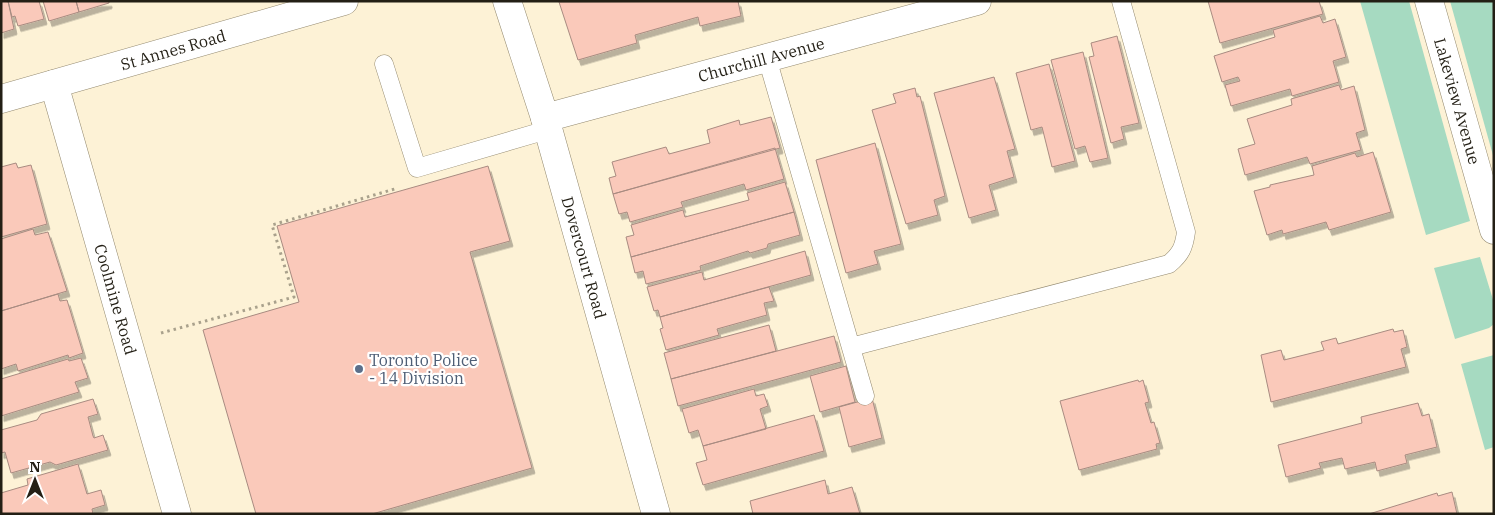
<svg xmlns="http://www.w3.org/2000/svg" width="1495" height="515" font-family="'IBM Plex Serif',serif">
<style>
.green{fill:#a6dac1}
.building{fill:#fac9ba;stroke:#a88b81;filter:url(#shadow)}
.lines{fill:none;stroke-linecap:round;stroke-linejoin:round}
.service-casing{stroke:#93896f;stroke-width:19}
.minor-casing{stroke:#93896f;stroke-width:29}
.path{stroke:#a9a18c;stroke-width:3;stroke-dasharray:2.5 4;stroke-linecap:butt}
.service{stroke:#fff;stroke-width:18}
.minor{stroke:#fff;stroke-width:28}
.service-dot{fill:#5c6f8a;stroke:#fff;stroke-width:2}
.labels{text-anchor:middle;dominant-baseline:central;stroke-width:4.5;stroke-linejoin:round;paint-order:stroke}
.street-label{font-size:16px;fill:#231f15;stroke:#fff}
.service-label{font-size:16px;fill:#4e5e75;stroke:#fff;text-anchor:start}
</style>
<defs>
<filter id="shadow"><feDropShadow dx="3" dy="5.5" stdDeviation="0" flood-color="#0004"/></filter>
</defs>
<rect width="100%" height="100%" fill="#fdf2d6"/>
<path class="green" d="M1360,1h49l61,220 -44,14z
M1450,1h44v158z
M1480,257l14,46v21l-5,4 -34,11 -21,-71z
M1494,355v92l-9,3 -24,-86z"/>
<path class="building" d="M1,1h7l6,28 -13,4z
M8,1h31l5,18 -26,7 -3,-10 -3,1z
M43,1h33l3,11 -30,9z
M76,1h33v2l-30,9z
M738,1l3,15 -41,10 -2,-9 -63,18 2,8 -59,17 -19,-58z
M1208,1h111l4,13 -103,29z
M1320,16l3,7 12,-4 11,38 -13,4 6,21 -47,14 -2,-7 -59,17 -6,-21 15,-4 -2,-4 -16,5 -8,-26 61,-19 -2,-7z
M1117,36l22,87 -18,4 3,12 -13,4 -22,-86 5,-1 -3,-13z
M1083,52l25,106 -18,4 -5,-16 -10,3 -24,-89z
M1049,64l26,97 -23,6 -10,-40 -11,3 -15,-57z
M994,77l21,72 -8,2 7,26 -25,8 7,25 -27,8 -35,-125z
M1339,85l2,5 13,-4 11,44 -9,3 5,17 -51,14 -3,-7 -62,18 -7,-26 17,-5 -8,-25 45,-14 -1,-6z
M915,88l2,9 3,-1 25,100 -11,4 4,15 -32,9 -34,-114 24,-7 -3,-9z
M771,117l9,31 -167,46 -4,-16 7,-2 -4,-14 54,-15 3,7 41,-11 -3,-13 32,-10 1,5z
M875,143l26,101 -27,7 4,13 -32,9 -30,-113z
M775,148l9,31 -38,11 -2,-6 -63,18 2,5 -53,15 -3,-10 -8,2 -6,-20z
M1373,152l18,60 -62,18 -3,-8 -43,12 -1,-4 -15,5 -13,-44 16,-4v-2l44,-10 -2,-9 43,-13 2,4z
M16,163l2,5 13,-3 16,59 -46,13v-70z
M488,166l22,75 -40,11 62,216 -160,46h-116l-53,-184 96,-28 -22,-76z
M785,182l9,30 -163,45 -5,-20 8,-2 -3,-10 52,-15 2,7 64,-17 -2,-7z
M794,212l6,23 -32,9 -1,4 -17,5 -2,-2 -48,15 1,4 -55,14 -3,-13 -8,2 -4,-16z
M33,229l2,6 13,-3 19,59 -66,20v-72z
M805,251l6,24 -151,42 -2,-7 -4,1 -7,-24 55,-15 2,8z
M769,287l5,14 -10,2 3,12 -50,14 2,6 -53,15 -6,-21 3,-1 -3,-11z
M58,294l2,7 7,-1 16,53 -14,5 -1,-3 -50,16 -2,-7 -15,5v-58z
M769,325l7,26 -105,28 -7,-26z
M1393,329l1,3 9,-2 4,17 -6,2 5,18 -135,35 -10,-47 20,-5 3,10 40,-10 -3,-8 15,-4 2,6z
M834,336l7,26 -163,44 -7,-27z
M81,358l7,20 -13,4 4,10 -78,24v-37l67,-20 1,2z
M846,366l9,36 -35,10 -10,-36z
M1138,380l1,2 4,-2 6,22 -4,1 6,20 3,-1 6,21 -4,1 1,5 -78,21 -19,-69z
M754,389l2,7 8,-2 4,12 -8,3 6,20 -63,17 -5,-16 -9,3 -7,-24z
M872,398l10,40 -33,9 -10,-40z
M93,399l5,15 -10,3 5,19 1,2 9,-3 5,15 -52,15 -6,-3 -39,11 -6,-21 -4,1v-23l36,-10 4,-6z
M1418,403l4,13 7,-2 8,33 -32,8 2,8 -30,8 -2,-9 -30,7 -3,-11 -23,5 2,5 -35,9 -8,-32 84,-22 -1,-6z
M814,415l10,36 -121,34 -7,-22 11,-3 -4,-14z
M78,464l9,30 14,-4 4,15 -13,4 1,5h-92v-21l27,-8 -1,-6z
M825,480l3,14 24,-7 8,27h-107l-3,-13z
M1452,492l5,22h-88l68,-21 1,3z"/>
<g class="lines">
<g class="service-casing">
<path id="service" d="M767,58l98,338
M384,64l33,104 130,-38
M851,347l318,-83c12,-10 15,-17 17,-32l-65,-231"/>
</g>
<g class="minor-casing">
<g id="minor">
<path id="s1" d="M507,1l38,117 111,396"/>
<path id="s2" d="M1429,1l65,229"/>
<path id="s3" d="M54,84l123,430"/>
<path id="s4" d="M1,99l343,-98"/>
<path id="s5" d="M545,118l432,-117"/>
</g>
</g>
<path class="path" d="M161,333l133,-36 -22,-72 126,-37"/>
<use href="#service" class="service"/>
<use href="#minor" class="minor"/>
</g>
<circle class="service-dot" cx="359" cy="369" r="5"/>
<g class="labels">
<g class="street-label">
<text stroke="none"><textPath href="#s4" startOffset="179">St Annes Road</textPath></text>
<text stroke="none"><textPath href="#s5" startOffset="224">Churchill Avenue</textPath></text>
<text stroke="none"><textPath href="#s2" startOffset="104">Lakeview Avenue</textPath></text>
<text stroke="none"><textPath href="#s1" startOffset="268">Dovercourt Road</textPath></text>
<text stroke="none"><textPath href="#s3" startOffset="224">Coolmine Road</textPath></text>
</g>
<g class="service-label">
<text x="369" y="360">Toronto Police<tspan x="369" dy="18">- 14 Division</tspan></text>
</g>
</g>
<rect width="1495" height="515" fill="none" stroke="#231f15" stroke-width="5"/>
<g transform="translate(35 480)" stroke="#ffffff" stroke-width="4" paint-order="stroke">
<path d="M0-4L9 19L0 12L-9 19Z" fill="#231f15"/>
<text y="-8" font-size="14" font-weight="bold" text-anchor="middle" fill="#231f15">N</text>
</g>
</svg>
